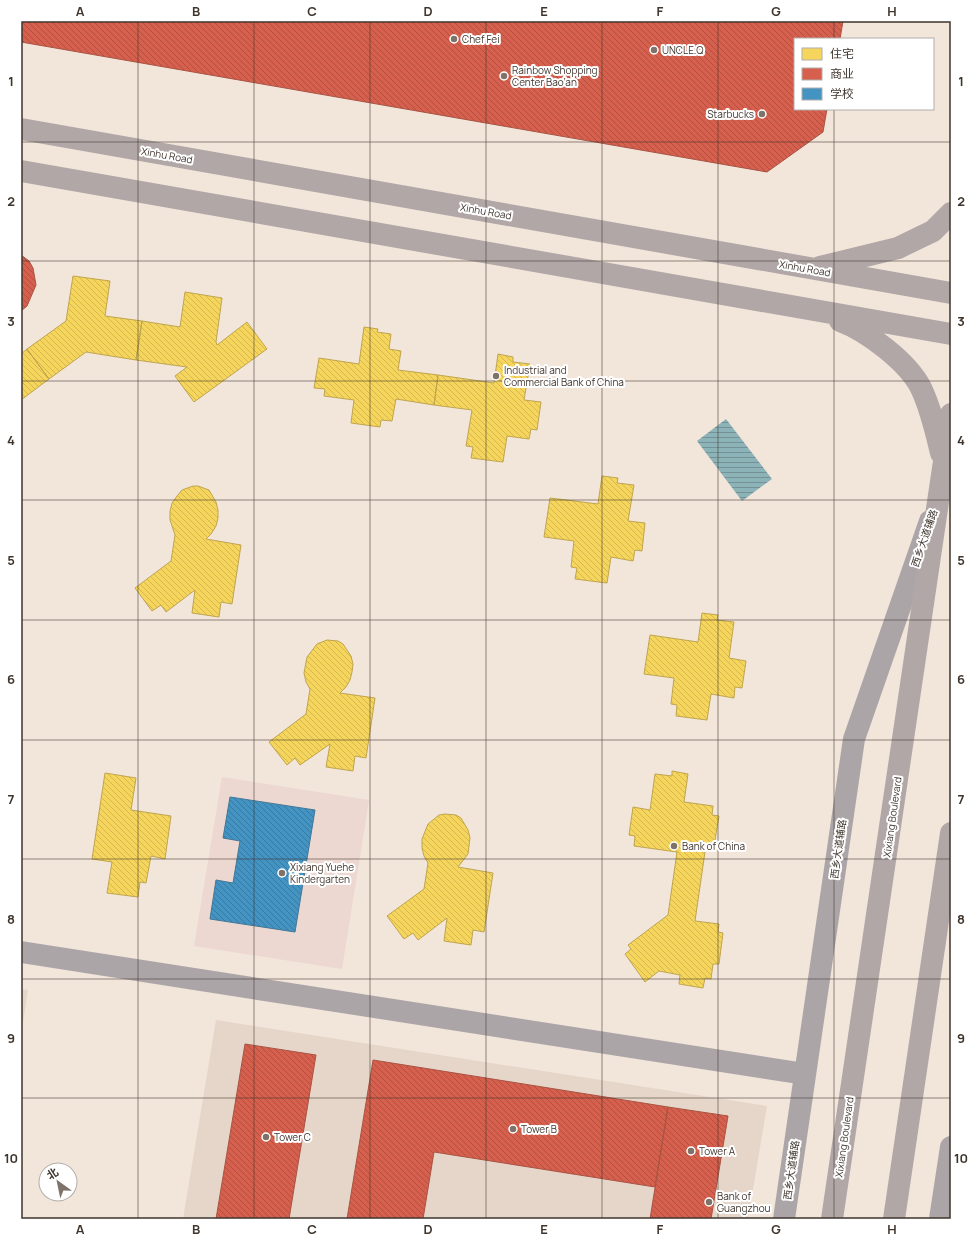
<svg xmlns="http://www.w3.org/2000/svg" width="972" height="1240" font-family="Manrope,'Noto Sans SC',sans-serif">
<style>
.commercial{fill:#e6d6c9}
.education{fill:#ecd7d1}
.water{fill:url(#water-rules)}
.homes{fill:url(#homes-back-hatch);stroke:#bfa54e}
.shops{fill:url(#shops-back-hatch);stroke:#a95343}
.schools{fill:url(#schools-back-hatch);stroke:#427796}
.lines{fill:none;stroke-linecap:round;stroke-linejoin:round}
.minor{stroke:#aca5a8;stroke-width:22}
.major{stroke:#b1a7a7;stroke-width:22}
.grid{fill:none;stroke:#3f352d;stroke-width:1;stroke-opacity:0.55}
.poi-dot{fill:#7e736a;stroke:#fff;stroke-width:1.5}
.labels{text-anchor:middle;dominant-baseline:central;stroke-width:4;stroke-linejoin:round;paint-order:stroke}
.poi-label{font-size:10px;fill:#3f352d;stroke:#fff;text-anchor:start}
.street-label{font-size:10px;fill:#3f352d;stroke:#fff}
.neatline{fill:none;stroke:#3f352d;stroke-width:1.5}
.grid-label{font-size:13px;text-anchor:middle;font-weight:bold;fill:#3f352d}
</style>
<defs>
<pattern id="water-rules" width="6" height="5" patternUnits="userSpaceOnUse"><rect width="6" height="5" fill="#8cb3b8"/><path d="M0 2.5h6" fill="none" stroke="#749296"/></pattern>
<pattern id="homes-back-hatch" width="6" height="6" patternUnits="userSpaceOnUse"><rect width="6" height="6" fill="#f6d55c"/><path d="M-1 5l2 2M0 0l6 6M5-1l2 2" fill="none" stroke="#d4b750"/></pattern>
<pattern id="shops-back-hatch" width="6" height="6" patternUnits="userSpaceOnUse"><rect width="6" height="6" fill="#d6604d"/><path d="M-1 5l2 2M0 0l6 6M5-1l2 2" fill="none" stroke="#af5040"/></pattern>
<pattern id="schools-back-hatch" width="6" height="6" patternUnits="userSpaceOnUse"><rect width="6" height="6" fill="#4393c3"/><path d="M-1 5l2 2M0 0l6 6M5-1l2 2" fill="none" stroke="#39799f"/></pattern>
</defs>
<rect width="100%" height="100%" fill="#f2e5da"/>
<path class="commercial" d="M21,989l7,1 -7,45z
M216,1020l551,86 -19,113h-565z"/>
<path class="education" d="M222,777l147,23 -27,169 -148,-23z"/>
<path class="water" d="M726,419l46,60 -30,22 -45,-60z"/>
<path class="homes" d="M21,21h101l-5,33 -96,-15z
M180,21h45l14,3 -5,29 -11,-2 -4,18 -39,-7 3,-18 -7,-1z
M254,21h86l-3,15 -22,-4 -4,17 23,4 -5,24 -64,-12 1,-7 -32,-5 5,-29 14,2z
M446,26l82,14 -6,36 14,3 -5,29 -33,-6 -1,7 -64,-12 4,-24 23,4 3,-17 -23,-4z
M557,46l83,14 -6,31 -23,-4 -3,17 23,4 -5,24 -64,-12 1,-6 -32,-6 5,-29 15,3z
M73,276l37,5 -5,35 37,5 -6,39 -50,-8 -37,27 -22,-30 39,-28z
M185,292l37,6 -6,44 1,3 30,-23 20,27 -73,53 -19,-26 12,-9 -51,-7 6,-39 38,6z
M364,327l14,2 -1,3 14,2 -2,15 12,2 -3,19 40,5 -4,30 -38,-6 -4,22 -11,-1 -1,7 -29,-4 3,-23 -30,-4 1,-7 -11,-1 5,-30 40,6z
M27,349l22,30 -28,21v-46z
M498,354l15,3v5l17,2 -6,36 17,2 -4,28 -6,-1 -2,10 -22,-3 -4,26 -32,-4 2,-11 -7,-1 6,-36 -38,-5 4,-30 56,8z
M602,476l16,2 -1,5 17,2 -6,36 17,2 -3,28 -7,-1 -2,11 -22,-4 -4,26 -32,-4 2,-11 -6,-1 3,-26 -30,-4 6,-39 48,6z
M193,486h5l11,4 7,12 2,8v8l-2,8 -5,8 -5,5 35,6 -9,59 -11,-2 -2,15 -27,-4 3,-23 -29,22 -5,-7 -9,6 -17,-23 36,-27 4,-26 -5,-15v-9l2,-8 5,-7 5,-6z
M702,613l16,2 -1,5 17,2 -5,36 17,3 -4,27 -7,-1 -1,11 -23,-4 -4,26 -31,-4 1,-11 -6,-1 3,-26 -30,-4 6,-39 48,7z
M327,640l11,1 5,3 8,12 2,8 -1,8 -2,8 -4,7 -6,6 35,5 -9,60 -11,-2 -2,15 -27,-4 4,-23 -30,21 -5,-7 -8,7 -18,-23 37,-28 4,-25 -4,-7 -2,-9 3,-16 10,-13z
M672,771l16,3 -4,28 29,4 -1,9 7,1 -5,30 -8,-1 -11,76 24,3 -1,8 5,1 -4,31h-6l-2,15 -6,-1 -2,10 -24,-4 1,-9 -21,-4 -14,11 -20,-28 6,-5 -3,-4 40,-30 9,-63 -43,-6 1,-10 -6,-1 4,-28 17,3 5,-36 17,2z
M105,773l31,5 -5,32 40,6 -6,43 -14,-3 -5,27 -6,-1 -2,15 -31,-4 5,-31 -20,-3z
M445,814l11,1 5,3 7,12 2,8 -2,16 -10,13 35,6 -9,59 -11,-2 -2,15 -27,-4 3,-23 -29,22 -5,-7 -9,6 -17,-23 37,-27 4,-26 -4,-7 -2,-8v-9l6,-15 11,-9z"/>
<path class="shops" d="M21,21h822l-3,18h-45v70h32l-4,23 -56,40 -746,-130z
M21,255l8,6 4,7 3,17 -9,21 -6,5z
M245,1044l71,11 -27,164h-73z
M373,1060l295,47 -13,80 -221,-35 -11,67h-76z
M668,1107l60,9 -17,103h-61z"/>
<path class="schools" d="M230,797l85,13 -20,122 -85,-13 6,-39 17,3 7,-42 -17,-3z"/>
<g class="lines">
<path class="minor" d="M21,952l784,122
M784,1219l70,-480 76,-218
M940,1219l11,-72"/>
<path class="major" d="M21,129l930,164
M21,171l930,163
M820,267l78,-19 35,-17 18,-18
M840,321c27,10 68,41 81,67 10,21 15,44 20,65
M832,1219l119,-805
M894,1219l57,-386"/>
</g>
<path class="grid" d="M138,21v1198M254,21v1198M370,21v1198M486,21v1198M602,21v1198M718,21v1198M834,21v18M834,109v1110M21,142h930M21,261h930M21,381h930M21,500h930M21,620h930M21,740h930M21,859h930M21,979h930M21,1098h930"/>
<g class="poi-dot">
<circle cx="454" cy="39" r="4"/>
<circle cx="654" cy="50" r="4"/>
<circle cx="504" cy="76" r="4"/>
<circle cx="762" cy="114" r="4"/>
<circle cx="496" cy="376" r="4"/>
<circle cx="674" cy="846" r="4"/>
<circle cx="282" cy="873" r="4"/>
<circle cx="513" cy="1129" r="4"/>
<circle cx="266" cy="1137" r="4"/>
<circle cx="691" cy="1151" r="4"/>
<circle cx="709" cy="1202" r="4"/>
</g>
<g class="labels">
<g class="poi-label">
<text x="462" y="39">Chef Fei</text>
<text x="662" y="50">UNCLE.Q</text>
<text x="512" y="70">Rainbow Shopping<tspan x="512" dy="12">Center Bao’an</tspan></text>
<text x="754" y="114" text-anchor="end">Starbucks</text>
<text x="504" y="370">Industrial and<tspan x="504" dy="12">Commercial Bank of China</tspan></text>
<text x="682" y="846">Bank of China</text>
<text x="290" y="867">Xixiang Yuehe<tspan x="290" dy="12">Kindergarten</tspan></text>
<text x="521" y="1129">Tower B</text>
<text x="274" y="1137">Tower C</text>
<text x="699" y="1151">Tower A</text>
<text x="717" y="1196">Bank of<tspan x="717" dy="12">Guangzhou</tspan></text>
</g>
<g class="street-label">
<text transform="translate(167 155) rotate(10)">Xinhu Road</text>
<text transform="translate(486 211) rotate(10)">Xinhu Road</text>
<text transform="translate(805 268) rotate(10)">Xinhu Road</text>
<text transform="translate(924 538) rotate(-71)">西乡大道辅路</text>
<text transform="translate(892 817) rotate(-82)">Xixiang Boulevard</text>
<text transform="translate(838 849) rotate(-82)">西乡大道辅路</text>
<text transform="translate(844 1137) rotate(-82)">Xixiang Boulevard</text>
<text transform="translate(791 1170) rotate(-82)">西乡大道辅路</text>
</g>
</g>
<rect width="972" height="1240" fill="none" stroke="#ffffff" stroke-width="44"/>
<rect x="794" y="38" width="140" height="72" fill="#ffffff" stroke="#b2aeab"/>
<rect x="802" y="48" width="20" height="12" fill="#f6d55c" stroke="#b2aeab"/>
<text x="830" y="58" font-size="12" fill="#3f352d">住宅</text>
<rect x="802" y="68" width="20" height="12" fill="#d6604d" stroke="#b2aeab"/>
<text x="830" y="78" font-size="12" fill="#3f352d">商业</text>
<rect x="802" y="88" width="20" height="12" fill="#4393c3" stroke="#b2aeab"/>
<text x="830" y="98" font-size="12" fill="#3f352d">学校</text>
<g transform="translate(58 1182) rotate(327)"><circle r="19" fill="#ffffff" stroke="#b2aeab"/>
<path d="M0-3L7 15L0 10L-7 15Z" fill="#7e736a"/>
<text y="-6" font-size="11" font-weight="bold" text-anchor="middle" fill="#3f352d">北</text>
</g>
<rect x="22" y="22" width="928" height="1196" class="neatline"/>
<g class="grid-label">
<text x="80" y="16">A</text>
<text x="196" y="16">B</text>
<text x="312" y="16">C</text>
<text x="428" y="16">D</text>
<text x="544" y="16">E</text>
<text x="660" y="16">F</text>
<text x="776" y="16">G</text>
<text x="892" y="16">H</text>
<text x="11" y="86">1</text>
<text x="961" y="86">1</text>
<text x="11" y="206">2</text>
<text x="961" y="206">2</text>
<text x="11" y="326">3</text>
<text x="961" y="326">3</text>
<text x="11" y="445">4</text>
<text x="961" y="445">4</text>
<text x="11" y="565">5</text>
<text x="961" y="565">5</text>
<text x="11" y="684">6</text>
<text x="961" y="684">6</text>
<text x="11" y="804">7</text>
<text x="961" y="804">7</text>
<text x="11" y="924">8</text>
<text x="961" y="924">8</text>
<text x="11" y="1043">9</text>
<text x="961" y="1043">9</text>
<text x="11" y="1163">10</text>
<text x="961" y="1163">10</text>
<text x="80" y="1234">A</text>
<text x="196" y="1234">B</text>
<text x="312" y="1234">C</text>
<text x="428" y="1234">D</text>
<text x="544" y="1234">E</text>
<text x="660" y="1234">F</text>
<text x="776" y="1234">G</text>
<text x="892" y="1234">H</text>
</g>
</svg>
